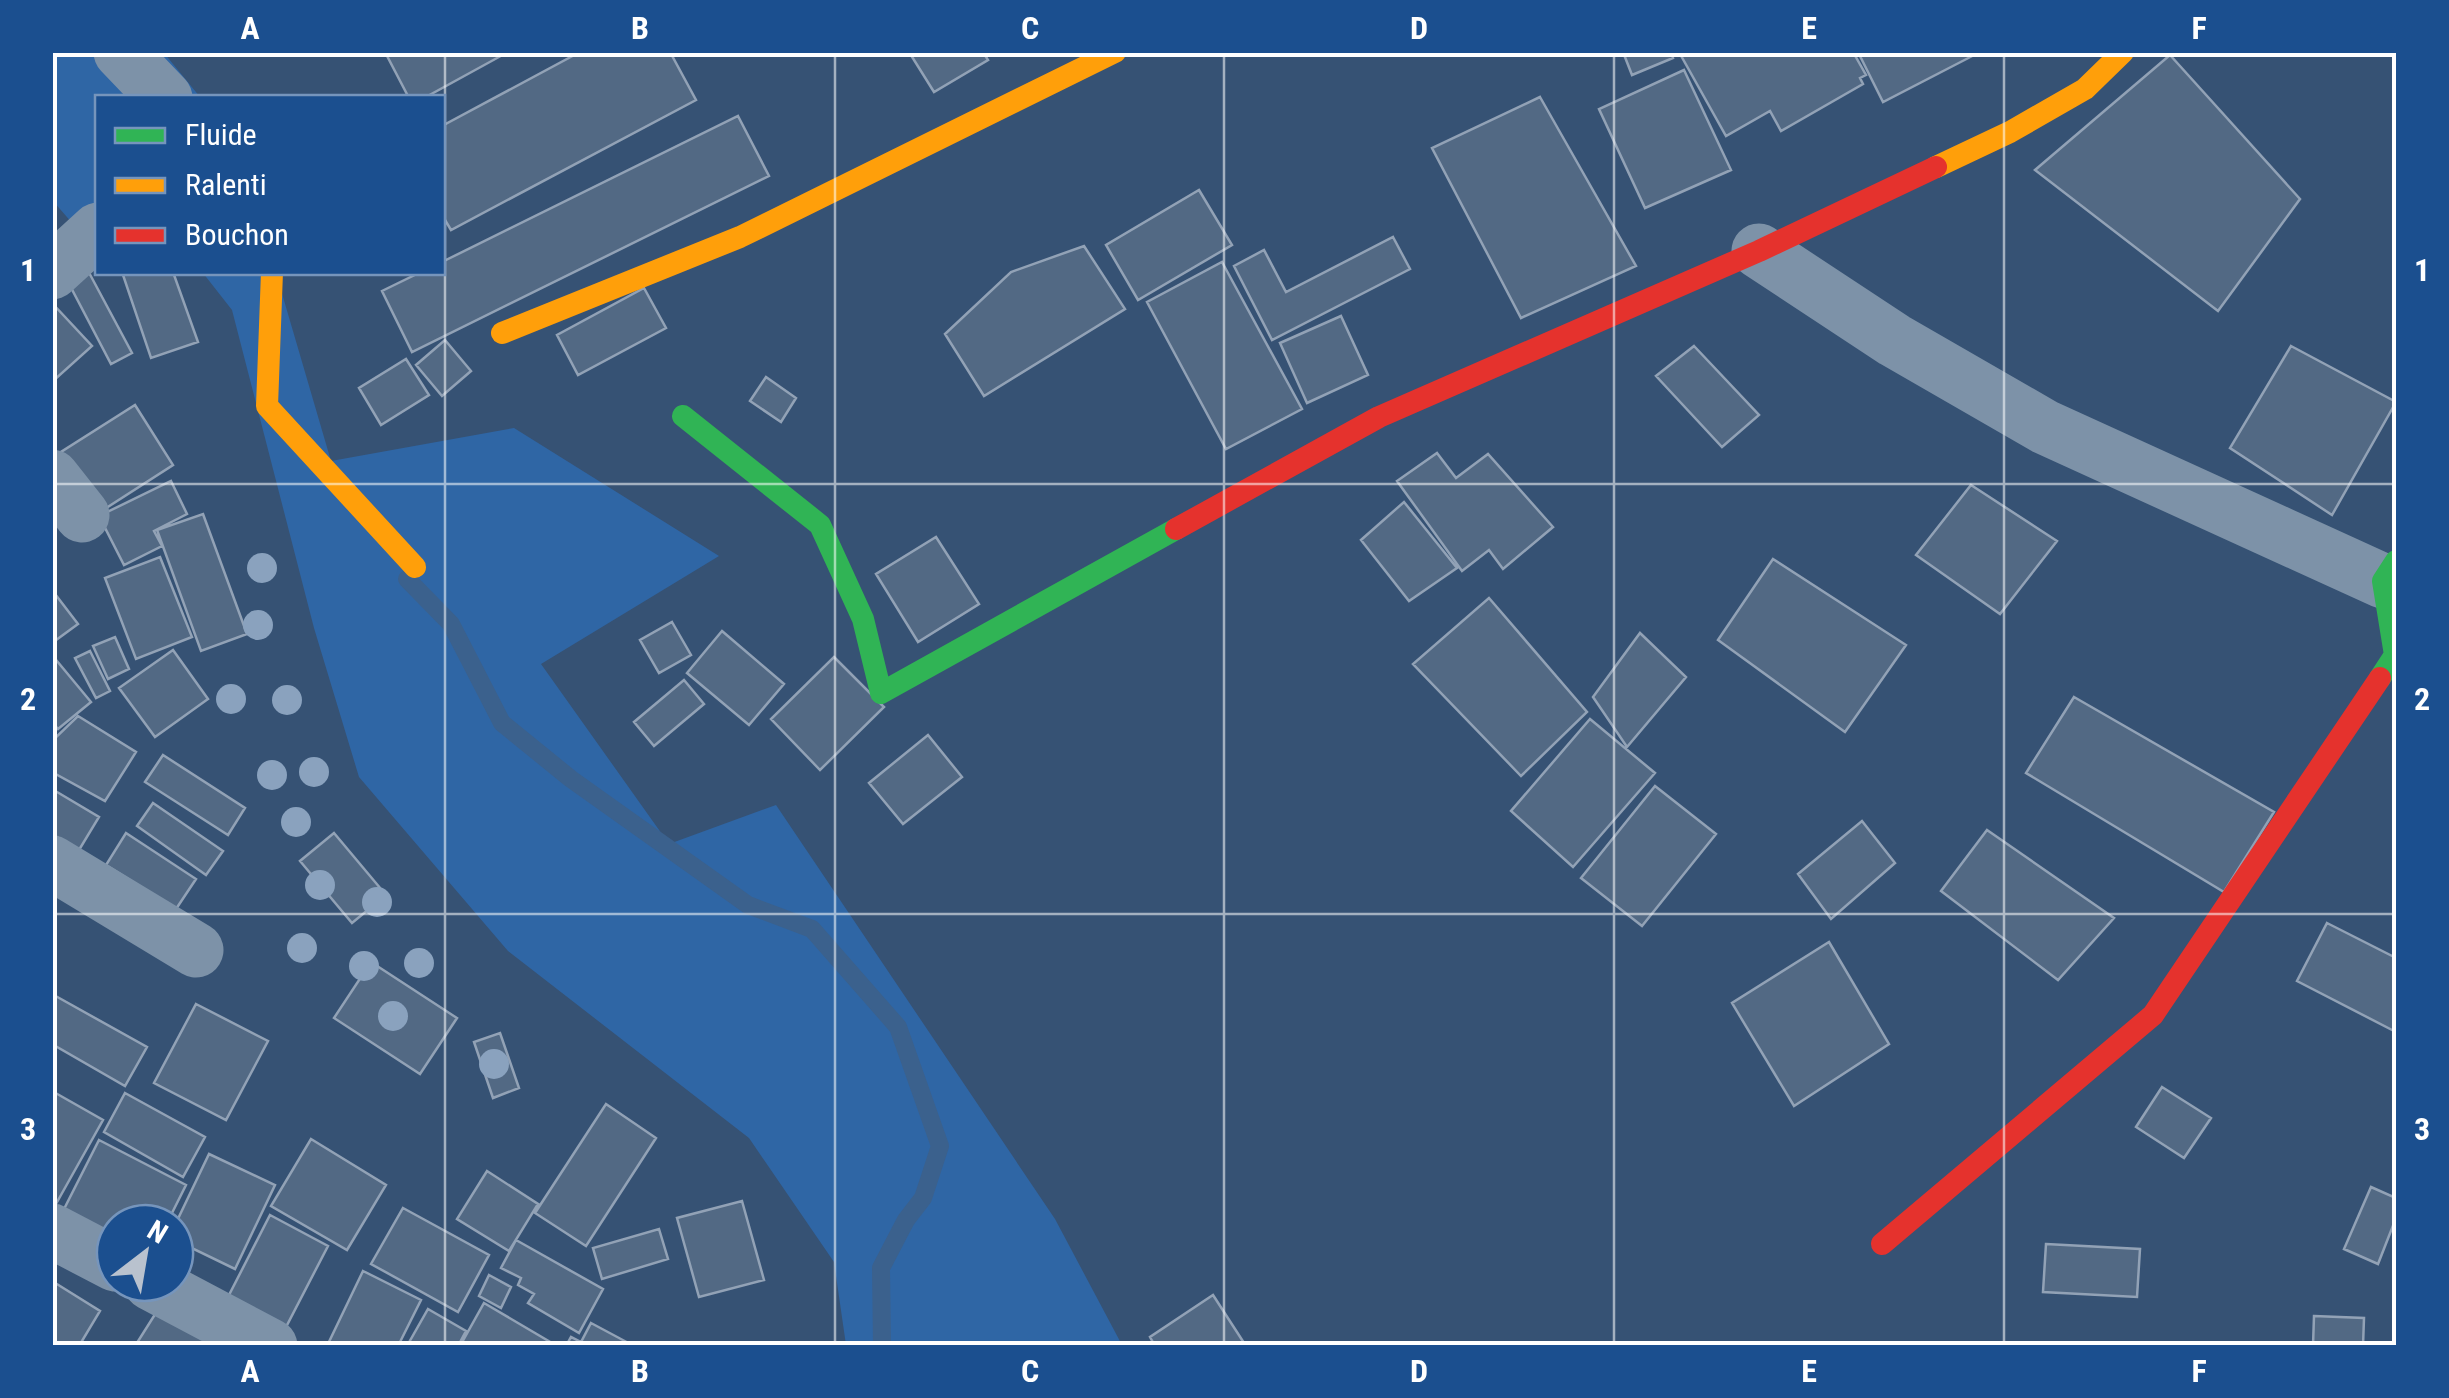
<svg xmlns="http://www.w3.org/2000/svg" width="2449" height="1398" font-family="'Roboto Condensed',sans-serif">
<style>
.green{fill:#2f66a5}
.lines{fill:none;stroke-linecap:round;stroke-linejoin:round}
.stream{stroke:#3b618d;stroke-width:18}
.building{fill:#526984;stroke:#92a2b6;stroke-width:2.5}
.street{stroke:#7d92a8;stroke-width:55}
.fast{stroke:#30b455;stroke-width:22}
.slow{stroke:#ff9f0a;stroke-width:22}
.jam{stroke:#e5322d;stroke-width:22}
.tree{fill:#8aa2be}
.grid{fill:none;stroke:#fff;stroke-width:2.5;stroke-opacity:0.55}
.neatline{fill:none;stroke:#fff;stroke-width:4}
.grid-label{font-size:32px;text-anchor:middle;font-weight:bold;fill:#fff}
</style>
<rect width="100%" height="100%" fill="#365274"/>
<path class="green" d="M52,53h112l36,44 -102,1 -1,125 -24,1 -20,-23z
M203,273h73l55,188 183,-33 205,128 -178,108 128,180 107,-39 279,414 67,126h-276l-12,-83 -85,-124 -241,-187 -149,-174 -45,-149 -82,-318z"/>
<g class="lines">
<path class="stream" d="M407,579l44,45 51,99 69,56 177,126 64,24 86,98 42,119 -17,52 -17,22 -25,48 1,78"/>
</g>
<path class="building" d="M385,52h123l-84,46h-15z
M580,52h90l26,48 -245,130 -9,-15v-89z
M909,52h74l5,8 -54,32z
M1623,52h48l2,6 -41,17z
M1679,52h174l13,23 -6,3 3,6 -82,47 -11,-20 -44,25z
M1858,52h122l-97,50z
M2170,55l130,144 -82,112 -183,-141z
M1684,70l47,100 -86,38 -46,-99z
M1540,97l96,169 -115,52 -89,-170z
M738,116l31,60 -357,176 -30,-61 39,-19h21v-10z
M1199,190l33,55 -94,55 -32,-55z
M1393,237l17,32 -138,71 -38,-74 30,-16 22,42z
M1084,246l41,63 -141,87 -39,-62 66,-62z
M1222,262l80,147 -76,40 -79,-147z
M86,267l46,86 -21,11 -45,-86z
M122,272h51l25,70 -47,16z
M644,288l22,40 -88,47 -21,-40z
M52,303l40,43 -40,36z
M1341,316l27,59 -61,28 -27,-60z
M445,340l26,31 -29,25 -26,-31z
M1694,346l65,69 -37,32 -66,-71z
M2291,346l105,56 -64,113 -102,-67z
M406,359l23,36 -48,30 -22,-37z
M766,377l30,21 -15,24 -31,-21z
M135,405l38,60 -73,47 -39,-60z
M1437,453l19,25 32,-24 65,73 -50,42 -14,-19 -27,21 -65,-90z
M171,481l16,33 -33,17 8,15 -38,19 -25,-49z
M1971,485l86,56 -57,73 -84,-59z
M1404,502l53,66 -48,33 -48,-61z
M203,514l44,120 -46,17 -44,-121z
M936,537l43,67 -61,38 -42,-68z
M160,557l32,80 -56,22 -31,-81z
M1773,559l133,86 -61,87 -127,-92z
M52,590l26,34 -26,19z
M1489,598l98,114 -66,64 -108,-112z
M672,622l19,33 -32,18 -19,-33z
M722,631l62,53 -35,41 -62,-52z
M1640,633l46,44 -59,70 -34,-50z
M115,637l14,32 -21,10 -15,-33z
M173,650l35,49 -53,38 -36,-49z
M90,651l20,40 -14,7 -21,-40z
M52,655l39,47 -33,27 -6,-7z
M834,657l50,50 -64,63 -49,-51z
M684,680l20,24 -50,42 -20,-24z
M2074,697l200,115 -50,80 -198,-119z
M78,716l58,36 -31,49 -53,-29v-31z
M1590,719l65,54 -82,94 -62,-56z
M928,735l34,42 -59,47 -34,-41z
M163,755l82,53 -17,27 -83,-53z
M1655,786l61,48 -74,92 -61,-48z
M52,789l47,28 -20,33 -27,-16z
M153,803l70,48 -17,24 -69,-49z
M1862,821l33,42 -64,56 -33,-45z
M1987,830l127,88 -56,62 -117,-89z
M126,833l70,46 -20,30 -70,-44z
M334,833l52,62 -34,28 -52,-62z
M2327,923l69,35v74l-99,-51z
M1829,942l60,102 -95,62 -62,-103z
M371,962l86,56 -37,56 -86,-56z
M52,994l95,53 -22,39 -73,-42z
M196,1004l72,37 -42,79 -72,-37z
M500,1033l19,55 -26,10 -19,-56z
M2162,1087l49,31 -27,40 -48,-31z
M52,1091l51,29 -51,91z
M125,1093l80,44 -22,40 -79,-45z
M606,1104l50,34 -70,108 -51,-33z
M311,1139l75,46 -39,65 -76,-44z
M99,1140l87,45 -19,38h-52v23l-55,-29z
M209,1154l66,31 -40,84 -60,-29v-15z
M487,1171l51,33 -29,47 -52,-32z
M2371,1187l25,11v20l-18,46 -34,-15z
M742,1201l22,79 -65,17 -22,-79z
M403,1208l86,47 -31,57 -87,-48z
M270,1215l58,31 -42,81 -58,-30z
M659,1229l9,30 -66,20 -9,-31z
M516,1240l87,49 -24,44 -51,-30 6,-9 -16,-9 3,-7 -20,-10z
M2046,1244l94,5 -3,48 -94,-5z
M363,1271l58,29 -23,46h-71z
M489,1275l22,12 -10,21 -22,-12z
M52,1281l48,30 -21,35h-27z
M1213,1295l33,51h-91l-5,-9z
M484,1303l73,43h-97z
M159,1308l59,38h-83z
M428,1309l38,22 -8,15h-51z
M2314,1316l50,2 -1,28h-50z
M591,1323l43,23h-68l5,-9 10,5z"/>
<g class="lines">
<path class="street" d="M121,52l44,46
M1759,251l135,89 151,87 338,154
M52,272l46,-42
M52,477l30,38
M52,863l144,87
M52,1231l63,33
M151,1283l119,63"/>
<path class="fast" d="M683,416l137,109 43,94 18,74 295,-164
M2380,678l15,-23 -12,-74 13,-20"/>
<path class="slow" d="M1936,167l74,-35 75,-43 38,-37
M272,272l-5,134 148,161
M502,333l238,-96 375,-185"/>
<path class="jam" d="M1176,529l203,-112 380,-166 177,-84
M1882,1244l271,-229 227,-337"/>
</g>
<g class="tree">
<circle cx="262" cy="568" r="15"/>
<circle cx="258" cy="625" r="15"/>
<circle cx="231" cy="699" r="15"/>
<circle cx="287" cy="700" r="15"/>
<circle cx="314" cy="772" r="15"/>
<circle cx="272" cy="775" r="15"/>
<circle cx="296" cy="822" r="15"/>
<circle cx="320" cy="885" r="15"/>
<circle cx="377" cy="902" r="15"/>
<circle cx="302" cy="948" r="15"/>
<circle cx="419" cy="963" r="15"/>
<circle cx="364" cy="966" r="15"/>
<circle cx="393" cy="1016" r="15"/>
<circle cx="494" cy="1064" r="15"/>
</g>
<path class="grid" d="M445,52v1294M835,52v1294M1224,52v1294M1614,52v1294M2004,52v1294M52,484h2344M52,914h2344"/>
<rect width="2449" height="1398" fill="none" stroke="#1b4f8f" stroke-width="110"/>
<rect x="95" y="95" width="350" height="180" fill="#1b4f8f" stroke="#7695bc" stroke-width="2.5"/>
<rect x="115" y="128" width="50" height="15" fill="#30b455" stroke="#7695bc" stroke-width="2.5"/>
<text x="185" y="145" font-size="30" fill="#ffffff">Fluide</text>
<rect x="115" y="178" width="50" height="15" fill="#ff9f0a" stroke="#7695bc" stroke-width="2.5"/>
<text x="185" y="195" font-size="30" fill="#ffffff">Ralenti</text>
<rect x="115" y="228" width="50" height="15" fill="#e5322d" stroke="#7695bc" stroke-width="2.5"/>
<text x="185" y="245" font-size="30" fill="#ffffff">Bouchon</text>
<g transform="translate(145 1253) rotate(31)"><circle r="48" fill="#1b4f8f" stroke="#7695bc" stroke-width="2.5"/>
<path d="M0-8L18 38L0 25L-18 38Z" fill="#b9c2ce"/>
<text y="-15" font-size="28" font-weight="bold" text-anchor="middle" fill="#ffffff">N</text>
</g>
<rect x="55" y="55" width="2339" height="1288" class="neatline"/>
<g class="grid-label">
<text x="250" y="39">A</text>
<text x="640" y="39">B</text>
<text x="1030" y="39">C</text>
<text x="1419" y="39">D</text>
<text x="1809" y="39">E</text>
<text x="2199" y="39">F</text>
<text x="28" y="281">1</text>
<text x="2422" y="281">1</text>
<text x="28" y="710">2</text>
<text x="2422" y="710">2</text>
<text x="28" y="1140">3</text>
<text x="2422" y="1140">3</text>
<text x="250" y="1382">A</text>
<text x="640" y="1382">B</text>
<text x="1030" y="1382">C</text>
<text x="1419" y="1382">D</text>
<text x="1809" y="1382">E</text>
<text x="2199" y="1382">F</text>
</g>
</svg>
